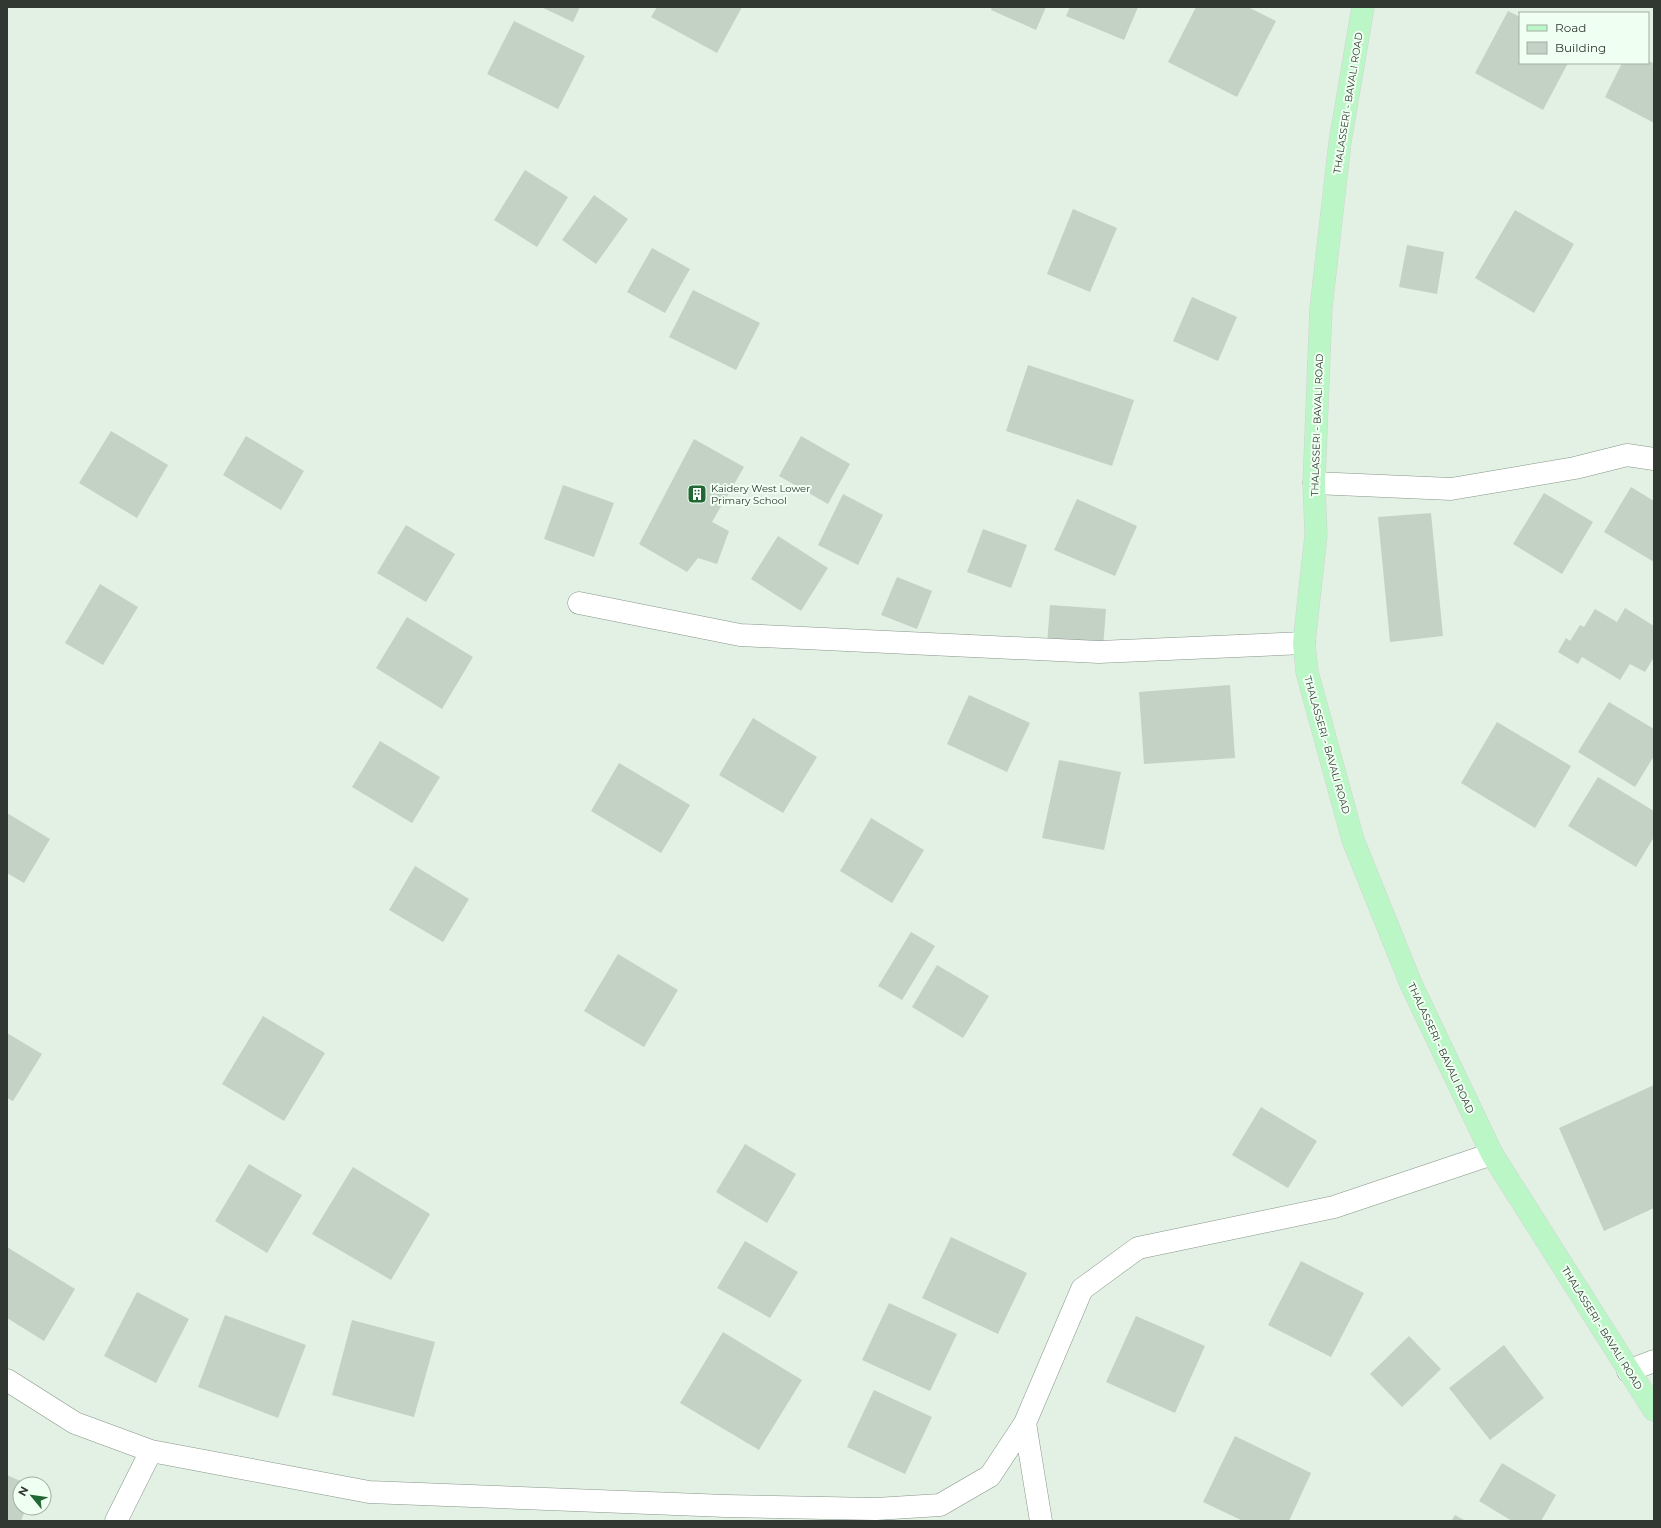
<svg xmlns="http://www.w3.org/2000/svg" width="1661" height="1528" font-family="Montserrat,sans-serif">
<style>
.building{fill:#c3d2c5}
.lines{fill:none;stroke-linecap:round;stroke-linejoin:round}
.minor-casing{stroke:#879589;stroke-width:23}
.major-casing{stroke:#d2d3d2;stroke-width:23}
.minor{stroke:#fff;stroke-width:22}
.major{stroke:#bbf7c6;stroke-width:22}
.labels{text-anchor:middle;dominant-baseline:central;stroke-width:4;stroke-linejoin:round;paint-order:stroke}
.street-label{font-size:10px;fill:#313731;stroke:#effff1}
.poi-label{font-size:10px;fill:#313731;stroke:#effff1;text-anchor:start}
</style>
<rect width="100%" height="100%" fill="#e2f1e3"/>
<path class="building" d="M541,7h39l-7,15z
M657,7h85l-25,46 -66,-36z
M992,7h54l-10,23 -45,-20z
M1070,7h68l-14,33 -58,-24z
M1196,7h52l28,14 -39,76 -69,-35z
M1508,11l12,6v46h48l-25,47 -68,-37z
M514,21l71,35 -27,53 -71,-35z
M1648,60l6,4v59l-49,-26 17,-34h26z
M525,170l43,27 -31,50 -43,-27z
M594,195l34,24 -32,45 -34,-24z
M1073,209l44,19 -27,64 -43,-18z
M1515,210l59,34 -40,69 -59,-35z
M1407,245l37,7 -7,42 -38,-7z
M652,248l38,21 -25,44 -38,-21z
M693,290l67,33 -24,47 -67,-33z
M1192,297l45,20 -19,44 -45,-20z
M1028,365l106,35 -22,66 -106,-35z
M111,431l57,34 -31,53 -58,-35z
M246,436l58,35 -23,39 -58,-35z
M801,436l49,28 -22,40 -49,-28z
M694,439l50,28 -32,55 17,9 -12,33 -19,-6 -11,14 -48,-28z
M563,485l51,18 -20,54 -50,-18z
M1631,487l23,14v61l-50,-30z
M1544,493l49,29 -31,52 -49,-30z
M843,494l40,21 -25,50 -40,-20z
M1077,499l60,27 -22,50 -61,-26z
M1431,513l12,123 -53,6 -12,-125z
M406,525l49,29 -29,48 -49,-29z
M983,529l44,16 -16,43 -44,-16z
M778,536l50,32 -27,43 -50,-32z
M897,577l35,14 -15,38 -36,-14z
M100,584l38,23 -35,58 -38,-22z
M1050,605l56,4 -3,39 -56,-3z
M1625,608l29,18v31l-9,15 -15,-8 -10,16 -38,-23 -4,7 -20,-12 8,-14 4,3 10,-16 4,2 11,-18 22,13z
M407,617l66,40 -31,52 -66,-41z
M1230,685l5,73 -91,6 -5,-72z
M969,695l61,28 -23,49 -60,-28z
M1609,702l45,27v27l-19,31 -57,-35z
M753,718l64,39 -34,56 -64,-38z
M1497,722l74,44 -36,62 -74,-45z
M380,741l60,36 -28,46 -60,-36z
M1059,760l62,12 -17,78 -62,-12z
M619,763l71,42 -29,48 -70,-42z
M1598,777l56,34v26l-18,30 -68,-41z
M7,813l43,26 -26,44 -17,-10z
M871,818l53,32 -32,53 -52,-32z
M415,866l54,33 -26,43 -54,-32z
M911,932l24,14 -33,54 -24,-14z
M618,954l60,36 -34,57 -60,-36z
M937,965l52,31 -26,42 -51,-31z
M263,1016l62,37 -41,68 -62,-37z
M7,1033l35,21 -29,47 -6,-3z
M1654,1085v123l-50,23 -45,-103z
M1261,1107l56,34 -29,47 -56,-33z
M745,1144l51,30 -29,49 -51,-31z
M249,1164l53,31 -35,58 -52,-32z
M353,1167l77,47 -39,66 -79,-46z
M951,1237l76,36 -29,61 -76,-36z
M745,1241l53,31 -28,46 -53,-30z
M7,1247l68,42 -31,52 -37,-23z
M1301,1261l63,32 -33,64 -63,-32z
M137,1292l52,27 -33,64 -52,-27z
M889,1303l68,31 -27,57 -68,-31z
M225,1315l81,30 -28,73 -80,-31z
M1136,1316l69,30 -30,67 -69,-31z
M352,1320l83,22 -21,75 -82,-22z
M723,1332l79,48 -43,70 -79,-47z
M1409,1336l32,33 -39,38 -32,-33z
M1504,1345l40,53 -54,42 -41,-52z
M874,1390l58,27 -27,57 -58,-27z
M1235,1436l76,37 -22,48h-46l-40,-19z
M1502,1463l54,32 -15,26h-29l-33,-20z
M7,1475l20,9h-7v24h6l-5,13h-14z
M1455,1515l11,6h-15z"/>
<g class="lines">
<g class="minor-casing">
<path id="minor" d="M1314,483l137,6 124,-21 52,-13 27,4
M579,603l161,32 359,17 205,-9
M1628,1371l26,-10
M7,1380l68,43 76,28 218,41 357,14 150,3 64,-4 50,-29 35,-53 57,-134 56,-41 196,-41 158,-53
M1025,1423l16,98
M116,1521l35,-70"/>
</g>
<g class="major-casing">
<path id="major" d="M1363,7l-23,135 -19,166 -7,175 2,52 -12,108 3,29 46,168 58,144 81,170 162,256"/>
</g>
<use href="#minor" class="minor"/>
<use href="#major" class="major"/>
</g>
<defs>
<g id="building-square" transform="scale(1)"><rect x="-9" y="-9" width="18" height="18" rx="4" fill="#226834" stroke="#effff1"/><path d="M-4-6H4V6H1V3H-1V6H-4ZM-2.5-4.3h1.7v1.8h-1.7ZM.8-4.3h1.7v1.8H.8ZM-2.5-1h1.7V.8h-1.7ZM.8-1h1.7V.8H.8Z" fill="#fff"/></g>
</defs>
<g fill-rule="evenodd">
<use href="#building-square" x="697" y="494"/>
</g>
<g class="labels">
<g class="street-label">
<text transform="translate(1348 103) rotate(-81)">THALASSERI - BAVALI ROAD</text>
<text transform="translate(1317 425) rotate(-88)">THALASSERI - BAVALI ROAD</text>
<text transform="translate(1327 745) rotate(74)">THALASSERI - BAVALI ROAD</text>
<text transform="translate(1441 1048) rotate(65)">THALASSERI - BAVALI ROAD</text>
<text transform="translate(1602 1328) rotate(58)">THALASSERI - BAVALI ROAD</text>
</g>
<g class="poi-label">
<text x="711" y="488">Kaidery West Lower<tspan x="711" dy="12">Primary School</tspan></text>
</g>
</g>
<rect width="1661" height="1528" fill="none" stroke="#313731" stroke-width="16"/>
<rect x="1519" y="12" width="130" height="52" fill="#effff1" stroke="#a3afa4"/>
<rect x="1527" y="25" width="20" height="6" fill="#bbf7c6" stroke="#a3afa4"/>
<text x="1555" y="32" font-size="12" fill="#313731">Road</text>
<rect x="1527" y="42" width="20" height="12" fill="#c3d2c5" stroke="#a3afa4"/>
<text x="1555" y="52" font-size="12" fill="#313731">Building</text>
<g transform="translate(32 1496) rotate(299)"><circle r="19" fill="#effff1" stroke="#a3afa4"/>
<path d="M0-3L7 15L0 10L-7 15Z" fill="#226834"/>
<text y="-6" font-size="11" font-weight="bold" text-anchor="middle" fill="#313731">N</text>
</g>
</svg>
